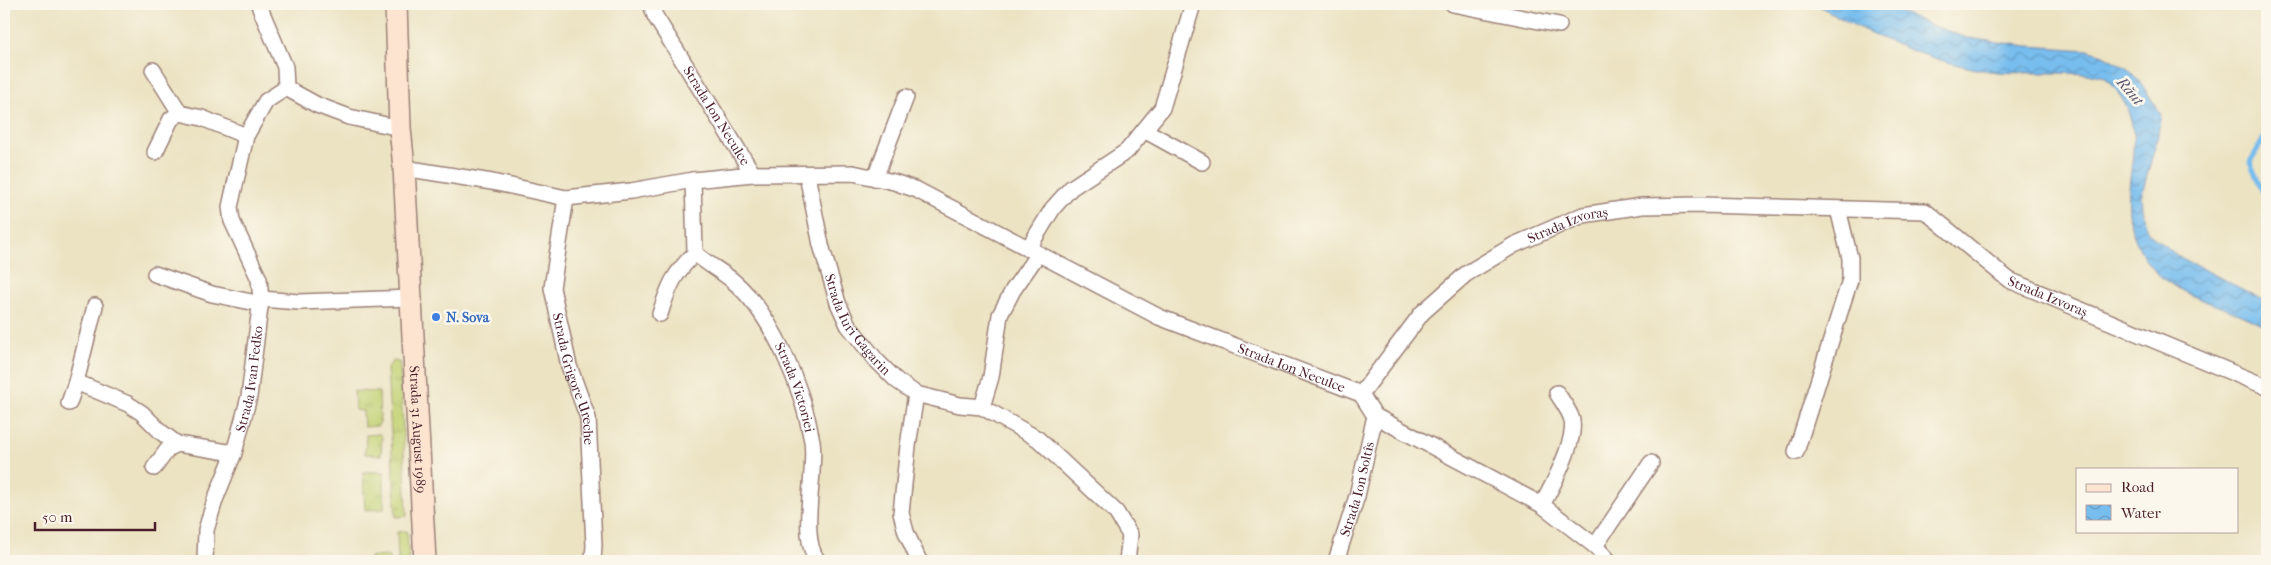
<svg xmlns="http://www.w3.org/2000/svg" width="2271" height="565" font-family="'IM FELL French Canon',serif">
<style>
.grass{fill:url(#grass-tufts);stroke:#867850}
.water{fill:url(#water-waves);stroke:#606e8c}
.lines{fill:none;stroke-linecap:round;stroke-linejoin:round}
.stream{stroke:#77bdee;stroke-width:5}
.minor-casing{stroke:#9b8177;stroke-width:18}
.secondary-casing{stroke:#9b8177;stroke-width:24}
.minor{stroke:#fff;stroke-width:15}
.secondary{stroke:#fde4d1;stroke-width:21}
.shop-dot{fill:#3f7fe0;stroke:#fbf7ec;stroke-width:2}
.labels{text-anchor:middle;dominant-baseline:central;stroke-width:5;stroke-linejoin:round;paint-order:stroke}
.street-label{font-size:14px;fill:#4a1f2b;stroke:#fbf7ec}
.shop-label{font-size:14px;font-weight:bold;fill:#366cbe;stroke:#fbf7ec;text-anchor:start}
.water-label{font-size:15px;font-style:italic;fill:#5a566f;stroke:#fbf7ec}
</style>
<defs>
<pattern id="grass-tufts" width="24" height="20" patternUnits="userSpaceOnUse" patternTransform="scale(1.25)"><rect width="24" height="20" fill="#c2d275"/><path d="M3 7l-1-3M5 7V3M7 7l1-3M15 17l-1-3M17 17v-4M19 17l1-3" fill="none" stroke="#a8b465"/></pattern>
<pattern id="water-waves" width="16" height="10" patternUnits="userSpaceOnUse" patternTransform="scale(1.25)"><rect width="16" height="10" fill="#77bdee"/><path d="M0 5q4-4 8 0t8 0" fill="none" stroke="#6499c1"/></pattern>
</defs>
<rect width="100%" height="100%" fill="#fbf7ec"/>
<filter id="ink" filterUnits="userSpaceOnUse"><feTurbulence type="fractalNoise" baseFrequency=".02" numOctaves="2"/><feDisplacementMap in="SourceGraphic" scale="10" xChannelSelector="R" yChannelSelector="G"/><feConvolveMatrix kernelMatrix="1 2 1 2 8 2 1 2 1" color-interpolation-filters="sRGB"/></filter>
<filter id="wash" filterUnits="userSpaceOnUse"><feTurbulence type="fractalNoise" baseFrequency=".0096" numOctaves="4" result="noise"/><feDisplacementMap in="SourceGraphic" scale="20" xChannelSelector="R" yChannelSelector="G"/><feGaussianBlur stdDeviation="1.12" result="paint"/><feColorMatrix in="noise" values="0 0 0 0 0 0 0 0 0 0 0 0 0 0 0 0 0 1.4 0 .05"/><feComposite in="paint" operator="in"/></filter>
<g filter="url(#wash)">
<rect width="100%" height="100%" fill="#ece3c3"/>
<path class="grass" d="M393,361l6,1 1,4 7,150 -11,1 -9,-149z
M354,391l25,1 1,30 -2,4 -14,1 -1,-16 -8,-1z
M380,434l2,2 -1,19 -16,-1 1,-19z
M363,472h21v37l-19,1z
M407,531l2,30h-11l-1,-29z
M388,556l2,5h-20v-4z"/>
<path class="water" d="M1816,4h67l48,21 36,13 61,8 60,4 15,5 25,14 15,17 18,29 -4,25 -16,57 2,18 6,19 29,22 89,46v23c-9,-2 -18,-7 -28,-11 -30,-12 -71,-23 -91,-51 -9,-13 -18,-33 -19,-49 -4,-45 18,-79 -10,-120 -4,-6 -10,-13 -16,-17 -10,-6 -86,-3 -105,-5 -57,-5 -133,-38 -182,-68z"/>
<g class="lines">
<path class="stream" d="M2267,133l-17,29 17,39"/>
</g>
</g>
<g filter="url(#ink)">
<g class="lines">
<g class="minor-casing">
<g id="minor">
<path id="s1" d="M651,4l4,12 98,158"/>
<path d="M1453,4l106,21"/>
<path d="M260,8l25,59 1,21"/>
<path d="M153,70l27,43"/>
<path d="M286,88l31,17 32,12 51,11"/>
<path d="M1144,130l58,32"/>
<path d="M155,152l16,-33 9,-6 22,5 44,18"/>
<path id="s2" d="M404,168l88,14 74,16 65,-7 62,-11 60,-6 100,-1 41,9 23,8 242,127 202,77 14,22 167,89 53,41 14,15"/>
<path id="s3" d="M807,175l14,70 17,58 10,22 28,35 20,20 20,14 44,11 22,2 56,32 78,73 14,23 -3,26"/>
<path d="M875,178l31,-81"/>
<path id="s4" d="M566,198l-14,90 17,78 19,52 6,127 -1,16"/>
<path d="M1028,249l25,-41 18,-20 56,-37 35,-43 31,-104"/>
<path id="s5" d="M695,253c13,12 25,17 37,27 41,34 71,109 80,161 5,32 -14,96 6,120"/>
<path d="M155,274l57,20 49,10"/>
<path d="M261,299l38,3 112,-4"/>
<path d="M660,314c9,-29 14,-40 35,-61l-2,-73"/>
<path d="M76,382l52,22 14,9 19,19 16,12 57,9"/>
<path d="M916,394l-8,52 -7,67 5,19 13,29"/>
<path id="s6" d="M1361,394l61,-81 44,-39 48,-29 69,-30 59,-9 59,-1 224,6 84,69 258,107"/>
<path d="M69,403l7,-21 19,-76"/>
<path d="M982,407l9,-30 9,-62 13,-25 25,-36"/>
<path d="M1796,452l54,-172v-22l-12,-49"/>
<path d="M154,468l14,-19 9,-5"/>
<path d="M1542,505c10,-18 37,-69 29,-88 -3,-8 -9,-16 -14,-24"/>
<path d="M1595,546l56,-83"/>
<path id="s7" d="M205,561l1,-31 9,-30 19,-47 15,-56 12,-98 -2,-20 -27,-58 -2,-14 16,-71 20,-35 20,-13"/>
<path id="s8" d="M1336,561l21,-65 18,-80"/>
</g>
</g>
<g class="secondary-casing">
<g id="secondary">
<path id="s9" d="M396,4l4,124 4,40 21,393"/>
</g>
</g>
<use href="#minor" class="minor"/>
<use href="#secondary" class="secondary"/>
</g>
</g>
<circle class="shop-dot" cx="436" cy="317" r="5"/>
<g class="labels">
<g class="street-label">
<text stroke="none"><textPath href="#s1" startOffset="130">Strada Ion Neculce</textPath></text>
<text stroke="none"><textPath href="#s6" startOffset="274">Strada Izvoraș</textPath></text>
<text stroke="none"><textPath href="#s6" startOffset="785">Strada Izvoraș</textPath></text>
<text stroke="none"><textPath href="#s3" startOffset="160">Strada Iuri Gagarin</textPath></text>
<text stroke="none"><textPath href="#s2" startOffset="935">Strada Ion Neculce</textPath></text>
<text stroke="none"><textPath href="#s7" startOffset="189">Strada Ivan Fedko</textPath></text>
<text stroke="none"><textPath href="#s4" startOffset="185">Strada Grigore Ureche</textPath></text>
<text stroke="none"><textPath href="#s5" startOffset="172">Strada Victoriei</textPath></text>
<text stroke="none"><textPath href="#s9" startOffset="426">Strada 31 August 1989</textPath></text>
<text stroke="none"><textPath href="#s8" startOffset="75">Strada Ion Soltîs</textPath></text>
</g>
<g class="shop-label">
<text x="446" y="317">N. Sova</text>
</g>
<g class="water-label">
<text transform="translate(2130 91) rotate(49)">Răut</text>
</g>
</g>
<rect width="2271" height="565" fill="none" stroke="#fbf7ec" stroke-width="20"/>
<rect x="2076" y="468" width="162" height="65" fill="#fbf7ec" stroke="#b4a19f"/>
<rect x="2086" y="484" width="25" height="8" fill="#fde4d1" stroke="#b4a19f"/>
<text x="2121" y="492" font-size="15" fill="#4a1f2b">Road</text>
<rect x="2086" y="505" width="25" height="15" fill="url(#water-waves)" stroke="#b4a19f"/>
<text x="2121" y="518" font-size="15" fill="#4a1f2b">Water</text>
<path d="M35 522v8h120v-8" fill="none" stroke="#4a1f2b" stroke-width="2.5"/>
<text x="42" y="522" font-size="15" fill="#4a1f2b" stroke="#fbf7ec" stroke-width="4" paint-order="stroke">50 m</text>
</svg>
